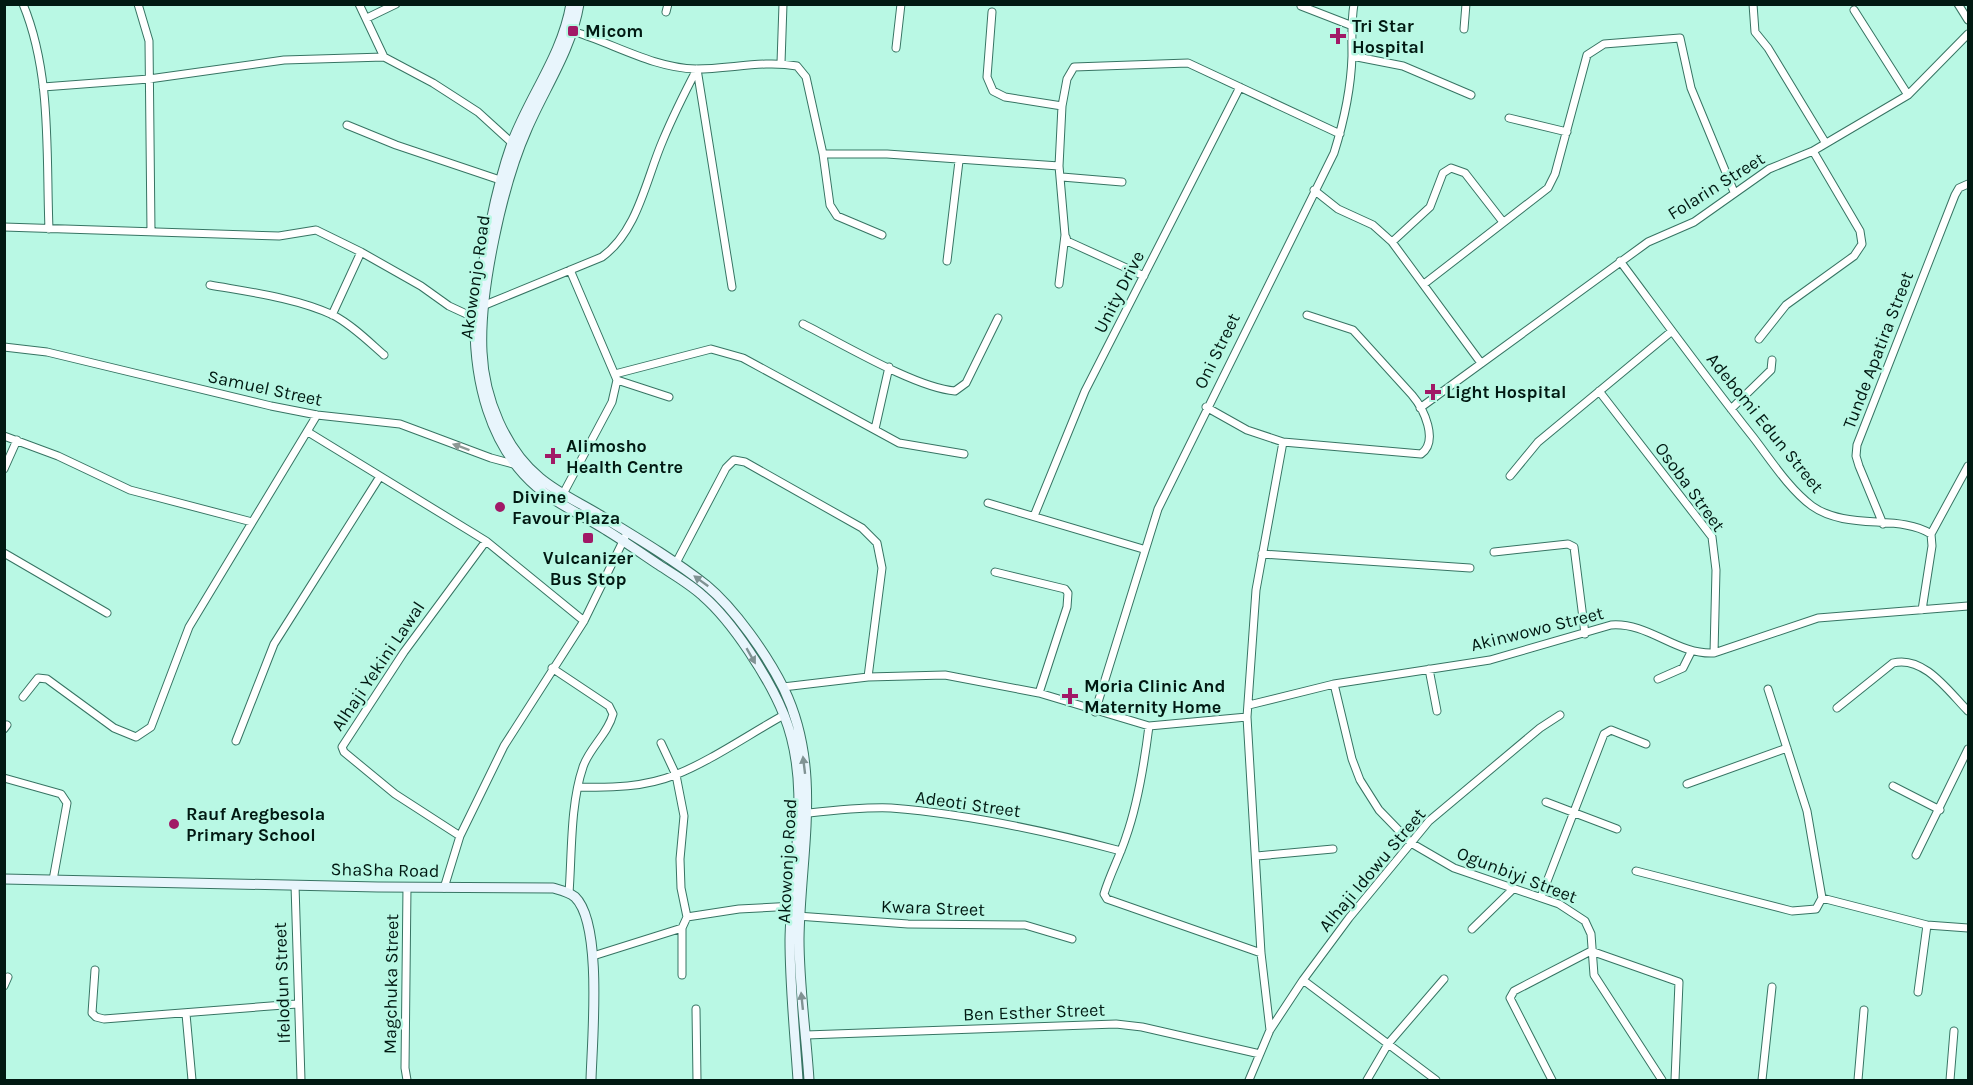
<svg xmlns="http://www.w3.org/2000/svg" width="1973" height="1085" font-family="Karla,sans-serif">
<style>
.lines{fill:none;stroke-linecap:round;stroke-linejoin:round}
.street-casing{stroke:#377463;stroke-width:9}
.secondary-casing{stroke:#377463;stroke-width:11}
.street{stroke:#fff;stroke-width:7}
.secondary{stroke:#e8f5fc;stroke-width:9}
.oneway{fill:#8d9894}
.oneway2{fill:#809293}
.poi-dot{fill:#a11966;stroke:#b9f8e4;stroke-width:2}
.labels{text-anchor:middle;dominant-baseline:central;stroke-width:5;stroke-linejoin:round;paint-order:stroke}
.poi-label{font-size:18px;font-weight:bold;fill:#011912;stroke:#b9f8e4;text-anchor:start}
.street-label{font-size:18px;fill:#011912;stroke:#b9f8e4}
</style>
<rect width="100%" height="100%" fill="#b9f8e4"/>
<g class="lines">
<g class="street-casing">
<path id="street" d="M23,4c29,70 23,151 26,225
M138,4l11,37 2,191
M359,4l25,53
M1753,4l2,28 13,16 57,94
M1958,4l10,16
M1301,6l49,19
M1854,10l54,85
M666,12l2,-8
M992,12l-5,65 6,14 12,6 57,9
M367,18l29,-14
M1464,29l2,-25
M569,30c42,12 83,38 127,39 34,0 68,-9 101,-3l9,11 17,77 7,51 7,11 45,19
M896,48l5,-44
M1352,56l51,10 68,29
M781,63l2,-59
M697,69l35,218
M43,87l106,-8 135,-19 100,-3 49,26 45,29 34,31
M1509,118l58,14
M347,125l49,20 104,35
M823,154h64l172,12
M1062,177l60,5
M1314,190l24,19 35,16 19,17 89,121
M4,227l275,9 37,-6 45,22 60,34 28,20 26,12
M1066,237l1,4 77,35
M1392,242l38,-35 13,-34 8,-5 14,5 38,49
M947,261l12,-100
M1620,261c44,59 87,118 133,176 17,22 36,52 59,69 35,25 88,8 119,28
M1059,284l6,-49 -6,-69 3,-60 5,-27 7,-12 114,-4 152,71
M1424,284l124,-96 7,-14 32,-119 17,-11 76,-6 11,50 43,104
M210,285c39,7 87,13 123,30 19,10 35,26 51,40
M485,305l117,-48c36,-26 44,-78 61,-117 10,-24 22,-48 34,-71
M332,315l29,-63
M803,324c38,19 113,64 152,67l11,-8 32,-65
M1759,339l27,-34 68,-49 8,-12 -2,-13 -47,-80
M4,347l43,5 224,54 46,9 83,9 91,34 26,7
M615,374l96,-25 32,9 156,85 65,11
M617,380l52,17
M1599,391l113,146 4,33 -2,83
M1206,407l41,23 36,12 138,12c18,-13 3,-45 -9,-59l-59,-65 -46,-15
M1420,408l228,-166 46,-20 75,-53 44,-18 95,-56 60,-61
M1731,409l40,-39 1,-10
M875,429l14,-62
M308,432l178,109 98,80
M4,436l54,20 72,34 122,32
M4,469l13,-29
M1510,476l28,-34 134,-111
M563,494l49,-92 5,-22 -47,-110
M988,503l155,46
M1034,516l51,-125 155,-304
M1883,524l-24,-58 -3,-10 1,-11 98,-250 4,-7 9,-4
M1494,552l74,-8 6,3 11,87
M4,553l103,60
M1262,554l208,14
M676,563l50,-95 8,-8 11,2 117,66 15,15 5,25 -14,109
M995,572l70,17 3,4 -1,14 -28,86
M1922,610l10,-64 -1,-12 37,-68
M552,668l57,38 4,8c-5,20 -24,34 -30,53 -13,38 -11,87 -14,126
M1429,669l8,42
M1658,679l25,-11 8,-16
M1334,684l18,75 8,21 19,30 32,33 43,25 105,36 26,17 6,13 3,41 68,105
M783,687l85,-10 77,-2 94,18 110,33 98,-9
M1768,689l39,122 15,87 105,27 41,3
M23,697l15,-19 9,1 67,49 22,9 15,-10 38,-100 128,-212
M1249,705l85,-21 156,-24 121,-35c38,-3 65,30 103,28l104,-35 150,-12
M1837,708l56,-45c31,-8 56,29 75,48
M1095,712l63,-203 176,-356c10,-32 17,-64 18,-97 0,-18 -1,-34 2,-52
M1149,726c-4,32 -12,80 -23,111 -6,19 -16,37 -22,57l3,5 154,54
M4,729l3,-4
M236,741l38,-97 105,-166
M661,743l15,32 8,41 -4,43 1,29 6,29 -5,11v47
M4,778l57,16 6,9 -14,77
M1687,784l100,-36
M1893,786l47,24
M579,787c32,1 66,0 96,-12 34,-13 76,-42 109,-60
M1546,802l71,27
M809,813c27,-3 55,-6 82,-5 77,6 155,23 230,43
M460,836l-65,-42 -51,-42 -2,-5 62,-95 82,-111
M1916,855l52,-106
M1257,856l76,-7
M1636,871l156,40 24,-2 6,-11
M295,885l6,195
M407,887l-2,181 2,12
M444,888l16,-52 44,-90 80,-125 43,-88
M1541,897l63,-163 7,-4 35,14
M797,916l111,8 117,1 47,14
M687,917l52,-8 56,-3
M1472,929l41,-40
M1591,951l88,31 -4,98
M593,956l89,-28
M95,970l-3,43 4,4 8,2 193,-15
M1303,980l133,100
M4,986l4,-9
M1918,992l9,-67
M696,1009l1,71
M186,1014l6,66
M1270,1030l-9,-77 -14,-236 9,-127 27,-148
M806,1035l310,-11 26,3 118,27
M1249,1080l21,-50 33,-50 46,-62 62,-75 18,-22 111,-93 20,-13
M1367,1080l21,-36 56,-65
M1552,1080l-42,-82 4,-7 77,-40
M1762,1080l10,-93
M1858,1080l6,-70
M1950,1080l4,-49"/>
</g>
<g class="secondary-casing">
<path id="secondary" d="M571,4c-9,52 -41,91 -59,139 -20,57 -28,116 -37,175 -1,61 14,128 62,169 21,18 46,28 69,43 18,11 35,23 53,35 15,10 31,19 44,31 30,26 66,82 81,119 29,72 7,151 6,225 0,47 5,94 8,140
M579,4c-8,47 -34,83 -52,125 -25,56 -48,163 -45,223 2,46 23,97 58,126 18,15 38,24 58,36 36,22 75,45 108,71 29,24 61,70 78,104 39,81 16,165 15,250 0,47 7,94 10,141
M4,879l374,8 175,1c7,2 16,4 22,9 28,27 17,144 16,183"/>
</g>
<use href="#street" class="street"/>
<use href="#secondary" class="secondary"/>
</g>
<defs><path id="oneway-solid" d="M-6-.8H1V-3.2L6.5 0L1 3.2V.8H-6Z" transform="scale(1.5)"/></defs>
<use class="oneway" href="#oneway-solid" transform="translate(461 447) rotate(-160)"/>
<g class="oneway2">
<use href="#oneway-solid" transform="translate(701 581) rotate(-144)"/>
<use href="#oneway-solid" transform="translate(751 656) rotate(60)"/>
<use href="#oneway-solid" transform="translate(804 765) rotate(-97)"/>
<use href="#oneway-solid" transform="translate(802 1001) rotate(-96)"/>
</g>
<g class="poi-dot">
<rect x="567" y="25" width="12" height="12" rx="3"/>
<path d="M1335 27h6v6h6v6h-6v6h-6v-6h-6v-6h6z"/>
<path d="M1430 383h6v6h6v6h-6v6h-6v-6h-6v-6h6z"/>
<path d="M550 447h6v6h6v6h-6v6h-6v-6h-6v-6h6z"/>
<circle cx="500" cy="507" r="6"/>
<rect x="582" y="532" width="12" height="12" rx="3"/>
<path d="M1067 687h6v6h6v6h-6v6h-6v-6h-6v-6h6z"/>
<circle cx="174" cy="824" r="6"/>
</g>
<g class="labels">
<g class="poi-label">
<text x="1352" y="26">Tri Star<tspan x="1352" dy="21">Hospital</tspan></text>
<text x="585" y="31">Micom</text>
<text x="1446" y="392">Light Hospital</text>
<text x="566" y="446">Alimosho<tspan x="566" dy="21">Health Centre</tspan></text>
<text x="512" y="497">Divine<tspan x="512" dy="21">Favour Plaza</tspan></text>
<text x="588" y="558" text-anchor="middle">Vulcanizer<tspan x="588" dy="21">Bus Stop</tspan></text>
<text x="1084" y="686">Moria Clinic And<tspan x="1084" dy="21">Maternity Home</tspan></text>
<text x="186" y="814">Rauf Aregbesola<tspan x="186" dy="21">Primary School</tspan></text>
</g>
<g class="street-label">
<text transform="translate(1716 186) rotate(-32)">Folarin Street</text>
<text transform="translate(475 277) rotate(-82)">Akowonjo Road</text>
<text transform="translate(1119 292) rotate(-63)">Unity Drive</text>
<text transform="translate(1878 350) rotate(-69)">Tunde Apatira Street</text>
<text transform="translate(1217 351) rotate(-64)">Oni Street</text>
<text transform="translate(265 388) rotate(12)">Samuel Street</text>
<text transform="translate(1765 423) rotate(51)">Adebomi Edun Street</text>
<text transform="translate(1690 487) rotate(54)">Osoba Street</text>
<text transform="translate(1537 629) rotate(-14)">Akinwowo Street</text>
<text transform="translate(378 666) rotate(-56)">Alhaji Yekini Lawal</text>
<text transform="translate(968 804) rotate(8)">Adeoti Street</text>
<text transform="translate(787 861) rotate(-87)">Akowonjo Road</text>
<text transform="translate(385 870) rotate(1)">ShaSha Road</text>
<text transform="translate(1372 870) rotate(-50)">Alhaji Idowu Street</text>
<text transform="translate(1517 875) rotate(21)">Ogunbiyi Street</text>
<text transform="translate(933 908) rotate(2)">Kwara Street</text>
<text transform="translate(282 983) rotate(-92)">Ifelodun Street</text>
<text transform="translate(391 984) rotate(-89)">Magchuka Street</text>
<text transform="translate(1034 1012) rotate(-2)">Ben Esther Street</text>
</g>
</g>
<rect width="1973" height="1085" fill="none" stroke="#011912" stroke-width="12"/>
</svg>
